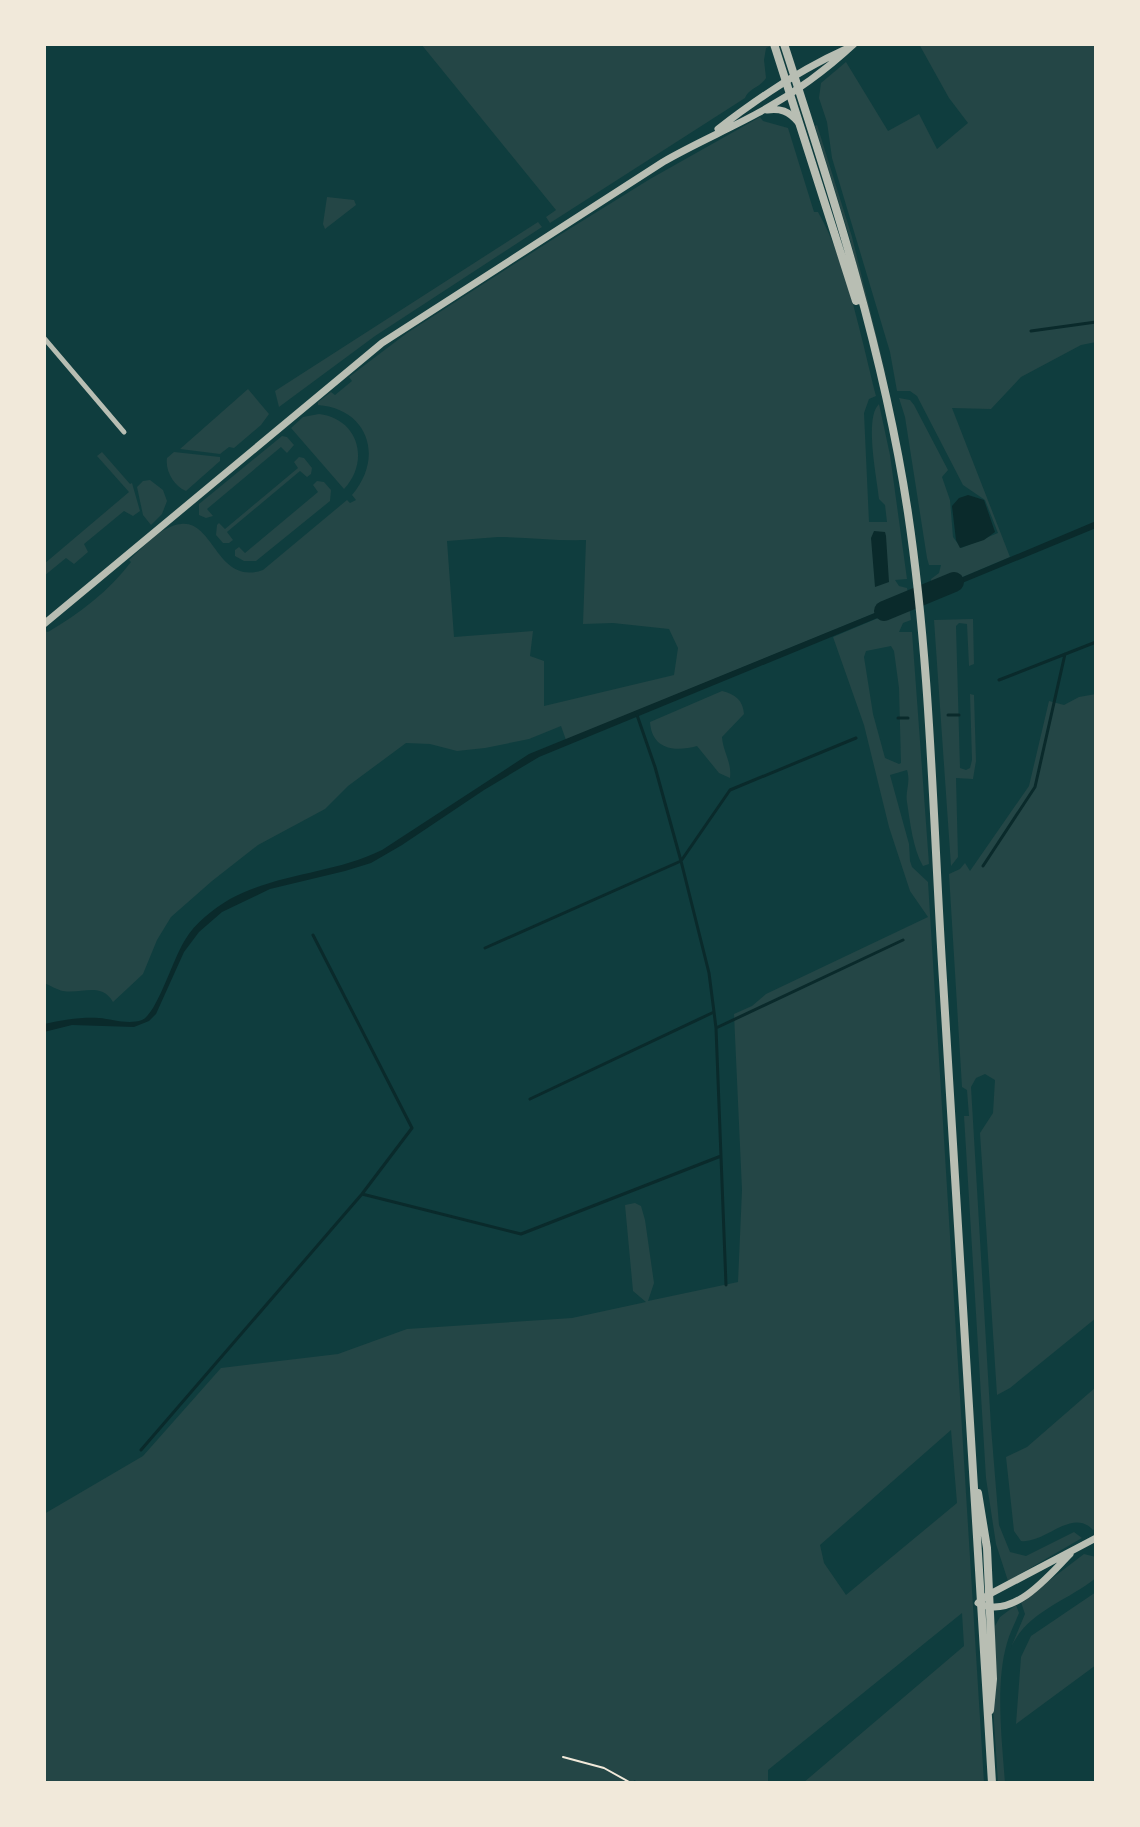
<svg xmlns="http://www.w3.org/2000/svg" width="1140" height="1827" font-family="Signika,sans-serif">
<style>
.green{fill:#244646;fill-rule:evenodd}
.water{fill:#0a2a2b}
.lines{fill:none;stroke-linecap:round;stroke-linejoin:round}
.stream{stroke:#0a2a2b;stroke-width:3}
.river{stroke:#0a2a2b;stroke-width:20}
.path{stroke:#f1e9da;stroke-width:2}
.pedestrian{stroke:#b8beb3;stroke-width:5}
.minor{stroke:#b8beb3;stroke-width:7}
.tertiary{stroke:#b8beb3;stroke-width:8}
</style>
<rect width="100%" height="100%" fill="#0f3d3e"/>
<path class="green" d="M421,44h349l1,2 -5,2 -2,12 2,18c-5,9 -18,11 -21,20l-195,125 -4,-6 10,-7z
M919,44h177v298l-15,3 -60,32 -30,32 -39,-1 58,149 -78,33 -1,-11 8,-6 2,-8h-12l-2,-7 -22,-141 -6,-19 11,2 4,5 34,65 -6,7 8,23 3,37 8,11 37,-15 -13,-33 -22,-15 -46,-89 -7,-5h-13l-7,-39 -58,-194 -5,-36 -8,-24 2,-15 25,-21 42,69 31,-17 18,35 31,-26 -19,-25z
M760,117l3,4 25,7 26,84h4c28,48 44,129 58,184l-7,3 -5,14 5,109h18l-2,-17 -6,-6c-2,-21 -15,-81 0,-95l11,51 17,124 -12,1 4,6 8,2 2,11 -343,141 -5,-14 -32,13 -44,9 -28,3 -27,-7 -24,-1 -58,43 -23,23 -67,36 -46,36 -41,36 -14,23 -14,34 -30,28c-12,-20 -30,-8 -50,-11 -6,-1 -13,-6 -19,-8v-352l4,1c32,-19 61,-41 83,-70l-2,-2c15,-13 32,-34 52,-36 33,-4 36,62 82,46l84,-70 3,3 6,-3 -4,-5c32,-37 17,-86 -34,-90v-3l13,-10 4,3 17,-14 -3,-4 58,-44 151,-97 92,-57zM498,537c30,0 58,4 88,3l-3,84 30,-1 56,6 9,19 -4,27 -130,31v-45l-14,-5 3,-25 -79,6 -7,-96z
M817,125l35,112 38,154 -41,-155 -34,-110z
M327,197l27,3 2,5 -31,24 -2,-5z
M538,222l4,5 -167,109 -96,71 -4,-16z
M248,389l21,25 -8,11 -27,23 -5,-1 -9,7 -40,-5z
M319,414c40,5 51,47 25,75l-53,-61 12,-11z
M282,436l5,1 7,8 -7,8 -6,-6 -74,62 6,7 -7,2 -7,-3v-11z
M102,452l28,32 2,-1 8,28 -7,5 -9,-5 -40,33 4,8 -14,12 -8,-6 -22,18v-12l85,-72 -32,-36z
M174,452l46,5v4l-34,30c-12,-5 -21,-20 -19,-33z
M299,457l5,1 8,10 -1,6 -4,3 -7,-6 -73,61 6,8 -4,3h-6l-7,-8 1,-10 2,-2 6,6 73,-61 -4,-6z
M150,480l13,10 4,11 -5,13 -11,11 -8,-10 -6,-28 6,-6z
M317,481l7,1 7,8 -1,11 -74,60h-12l-9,-5v-6l4,-3 6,6 73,-61 -5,-7z
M909,605l2,15 -8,3 -4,9h13l17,232 -6,2c-10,-17 -13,-44 -16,-64 -2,-11 4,-19 0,-32l-17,5 19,69 1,17 2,6 16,15 56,901h-181l161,-137 -2,-33 -194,157v13h-127l-7,-3 -1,3h-589v-269l99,-58 78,-88 117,-14 69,-25 165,-11 74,-16 -13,-11 -8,-86 10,-2 6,3 4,14 9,63 -6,18 90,-19 4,-92 -8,-176 18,-8 14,-12 162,-77 -18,-26 -21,-64 -25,-102 -31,-88zM891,646l3,5 5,37 2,75 -2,1 -14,-6 -12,-44 -9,-57 2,-6zM951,1430l6,73 -111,92 -22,-32 -4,-18z
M973,619l1,45 -5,2 -2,-42 -8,-1 -3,3 4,142 6,2 4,-2 2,-8 -2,-66 4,1 2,66 -3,18 -17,-1 2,79 -7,9 -17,-246z
M722,691c13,3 21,9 22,23l-22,23c1,15 10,25 8,41l-11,-5 -22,-27c-22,6 -45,4 -47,-24z
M1096,694v624l-86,70 -13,7 -17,-262 13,-20 2,-33 -10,-6 -9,4 -5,9 20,340 8,98 11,27 16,4 48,-24 8,6 -74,43 -12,-37 -10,-66 -22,-362h5l-2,-26 -5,-3 -13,-213 11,-5 5,-6 5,8 59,-85 20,-85 15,4 15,-8z
M1096,1387v141l-3,2c-21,-23 -48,14 -72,11l-7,-10 -8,-74 21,-10z
M1084,1554l12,3v21c-30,24 -71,34 -86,72l15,-36 -4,-12z
M1096,1592v73l-80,59 5,-67 10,-21z
M1016,1605l3,8c-4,10 -9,19 -12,30 -12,41 -5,97 -2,140h-7l-5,-76 2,-81 5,-9z"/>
<path class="water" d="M968,495l16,5 11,32 -11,8 -24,8 -4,-8 -4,-34 7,-8z
M1096,521v7l-163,67 -1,-5z
M874,531l11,1 1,4 3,46 -14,5 -4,-49z
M909,599v6l-370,152 -55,33 -82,55 -31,18 -26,8 -75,18 -48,23 -23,20 -15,20 -28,62 -7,7 -15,6 -62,-2 -28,7v-8c19,-4 36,-7 55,-6 13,1 29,7 43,2 15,-6 32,-64 43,-80 10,-17 28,-31 45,-41 48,-26 103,-25 152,-49l147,-96z"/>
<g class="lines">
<path class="stream" d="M1031,331l65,-9
M999,680l97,-38
M637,715l18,52 26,94
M948,715h11
M898,718h10
M681,861l49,-71 126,-52
M983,866l52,-79 30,-133
M485,948l196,-87 28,112 5,39
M530,1099l184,-87 2,16
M362,1194l159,40 200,-78
M726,1285l-10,-257 187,-88
M141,1450l221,-256 50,-66 -99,-193"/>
<path class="river" d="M884,611l70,-29"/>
<path class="path" d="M563,1757l41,11 27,15"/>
<path class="pedestrian" d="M44,338l80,94"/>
<path class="minor" d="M767,110c13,-2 22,1 31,12
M718,129c40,-31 83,-60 128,-80
M44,624l338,-281 281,-181c31,-18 64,-32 95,-49 35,-19 67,-42 96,-69
M1070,1554c-21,21 -57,67 -92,49l10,-8 108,-57"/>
<path class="tertiary" d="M774,44l82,257
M784,44c50,154 100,309 124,469 23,155 25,312 35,467 16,268 31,536 49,803
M978,1493l9,55 6,131 -3,31"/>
</g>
<rect width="1140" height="1827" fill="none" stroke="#f1e9da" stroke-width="92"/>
</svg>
